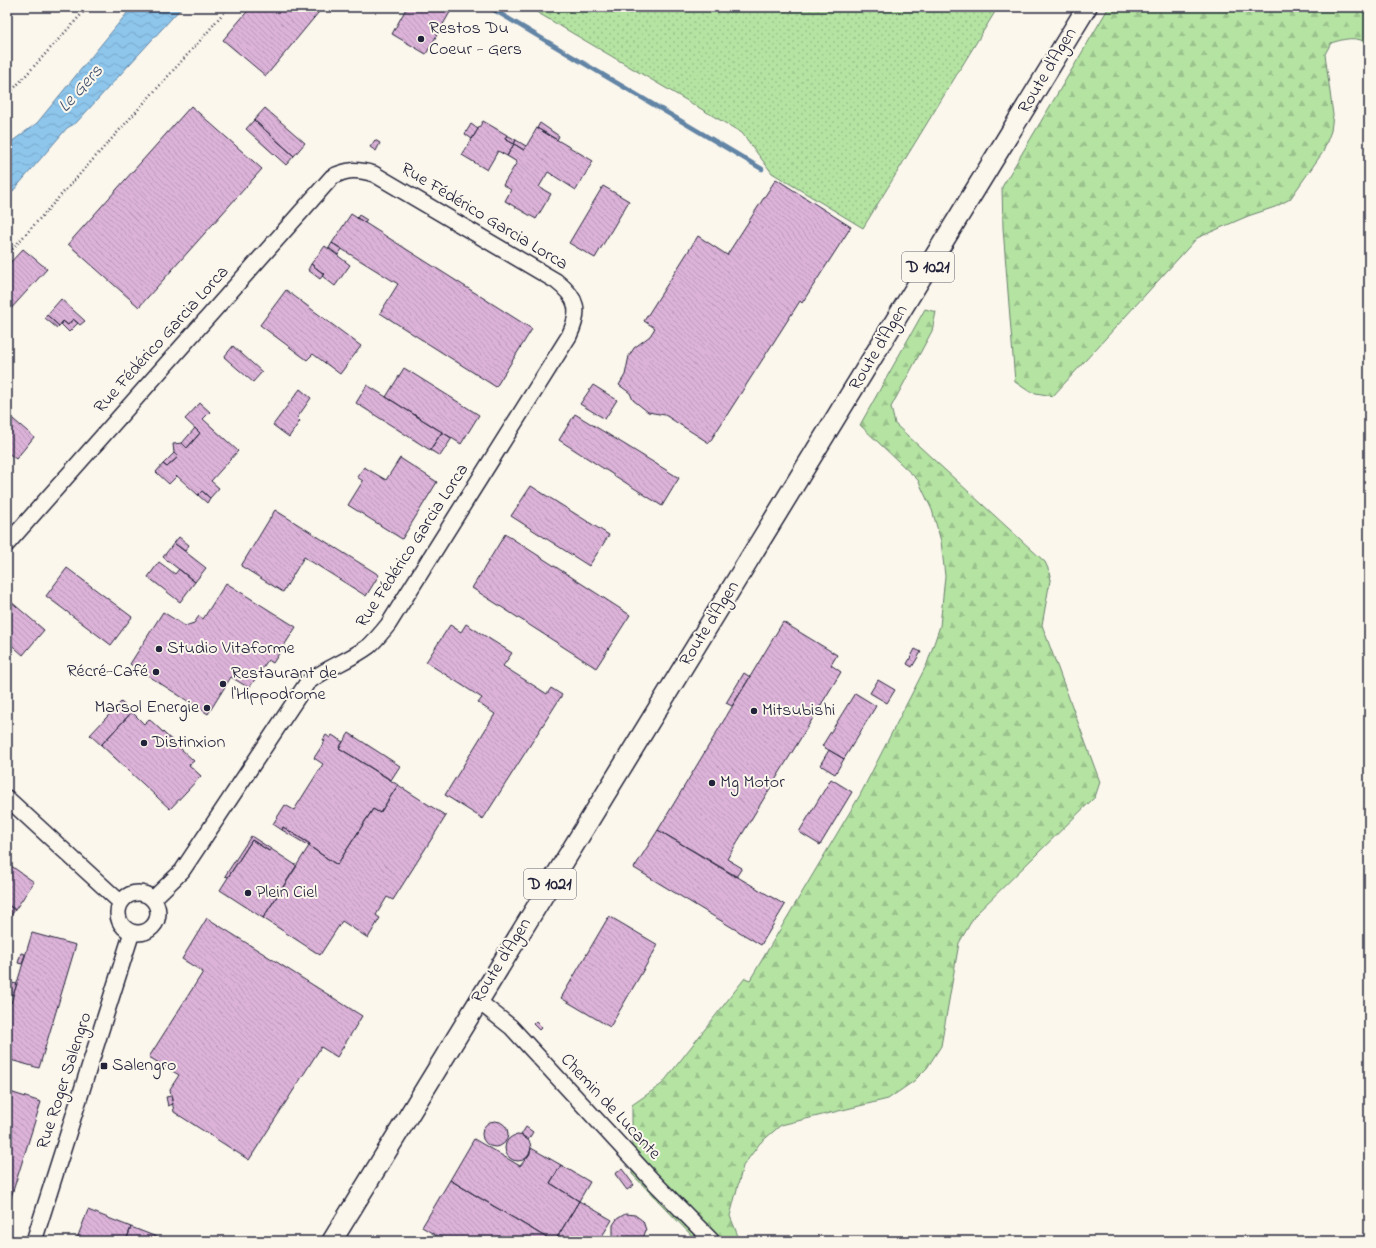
<svg xmlns="http://www.w3.org/2000/svg" width="1376" height="1248" font-family="'Indie Flower',sans-serif">
<style>
.grass{fill:url(#grass-dots);stroke:#6b826e}
.forest{fill:url(#forest-firs);stroke:#6b826e}
.water{fill:url(#water-waves);stroke:#6284a5}
.lines{fill:none;stroke-linecap:round;stroke-linejoin:round}
.stream{stroke:#6284a5;stroke-width:4.5}
.building{fill:url(#building-back-hatch);stroke:#22223b}
.minor-casing{stroke:#22223b;stroke-width:18}
.major-casing{stroke:#22223b;stroke-width:22}
.path{stroke:#22223b;stroke-width:2.5;stroke-dasharray:1 3;stroke-linecap:butt}
.minor{stroke:#fbf7ec;stroke-width:15}
.major{stroke:#fbf7ec;stroke-width:19}
.poi-dot{fill:#22223b;stroke:#fbf7ec;stroke-width:1.5}
.labels{text-anchor:middle;dominant-baseline:central;stroke-width:4;stroke-linejoin:round;paint-order:stroke}
.shield{fill:#fbf7ec;stroke:#636270;stroke-width:1}
.shield-label{font-size:17px;font-weight:bold;fill:#22223b}
.poi-label{font-size:18px;fill:#22223b;stroke:#fbf7ec;text-anchor:start}
.street-label{font-size:18px;fill:#22223b;stroke:#fbf7ec}
.water-label{font-size:19px;font-style:italic;fill:#425370;stroke:#fbf7ec}
</style>
<defs>
<pattern id="grass-dots" width="8" height="8" patternUnits="userSpaceOnUse"><rect width="8" height="8" fill="#b4e3a2"/><path d="M2 2h.1M6 6h.1" fill="none" stroke="#9ac28c" stroke-width="1.8" stroke-linecap="round"/></pattern>
<pattern id="forest-firs" width="22" height="20" patternUnits="userSpaceOnUse"><rect width="22" height="20" fill="#b4e3a2"/><path d="M5 1l3.5 6h-7zM16 11l3.5 6h-7z" fill="#9ac28c"/></pattern>
<pattern id="water-waves" width="16" height="10" patternUnits="userSpaceOnUse"><rect width="16" height="10" fill="#8dc5eb"/><path d="M0 5q4-4 8 0t8 0" fill="none" stroke="#79a9ca"/></pattern>
<pattern id="building-back-hatch" width="6" height="6" patternUnits="userSpaceOnUse"><rect width="6" height="6" fill="#dcb2d8"/><path d="M-1 5l2 2M0 0l6 6M5-1l2 2" fill="none" stroke="#bc99ba"/></pattern>
</defs>
<rect width="100%" height="100%" fill="#fbf7ec"/>
<filter id="ink" filterUnits="userSpaceOnUse"><feTurbulence type="fractalNoise" baseFrequency=".025" numOctaves="2"/><feDisplacementMap in="SourceGraphic" scale="8" xChannelSelector="R" yChannelSelector="G"/><feConvolveMatrix kernelMatrix="1 2 1 2 8 2 1 2 1" color-interpolation-filters="sRGB"/></filter>
<g filter="url(#ink)">
<path class="grass" d="M528,7h470l-135,221 -91,-55 -30,-40z"/>
<path class="forest" d="M1109,7h260v38c-11,-10 -25,-6 -38,-2l-6,11 8,61 -2,16 -8,21 -33,47 -15,8 -27,9 -51,22 -144,158 -23,-4 -15,-10 -12,-154 -1,-41z
M925,309l11,3 -4,19 -41,76 4,17 150,138 6,13 -9,50 58,157 -5,15 -120,118 -16,28 -18,103 -14,22 -13,13 -26,18 -107,26 -21,18 -17,23 -13,50 10,25h-43l-65,-67v-69l30,-21 83,-106 5,2 110,-185 67,-131 13,-38 5,-50 -4,-35 -9,-31 -14,-30 -58,-55z"/>
<path class="water" d="M132,7h50l-106,116 -9,5 -60,70v-53l30,-22z"/>
<g class="lines">
<path class="stream" d="M489,7l273,162"/>
</g>
<path class="building" d="M251,7h72l-57,69 -43,-36z
M407,7h46l-27,47 -34,-20z
M191,106l71,63 -123,138 -71,-63z
M265,108l40,35 -11,13 -40,-36z
M254,120l40,36 -8,9 -40,-36z
M483,121l24,14 -2,4 9,5 -7,12 -9,-5 -11,19 -25,-15z
M540,123l19,13 -2,4 -20,-12z
M471,124l7,5 -6,10 -7,-5z
M537,128l56,33 -17,29 -28,-18 -9,15 12,7 -15,25 -31,-18 6,-11 -8,-5 14,-23 -10,-6 7,-12 10,6z
M507,135l9,5 -2,4 -9,-5z
M375,140l5,3 -4,8 -6,-4z
M516,140l10,6 -2,4 -10,-6z
M776,179l75,48 -49,76 -2,-2 -91,142 -44,-28 -17,-3 -15,-12 -3,-7 -11,-8 6,-10 4,-19 5,-8 16,-12 5,-8 -11,-7 54,-85 29,19z
M603,186l26,15 -34,57 -26,-15z
M351,214l181,115 -36,58 -116,-74 18,-29 -66,-41z
M359,215l8,5 -2,3 -8,-5z
M332,243l10,6 -4,6 -9,-7z
M325,246l25,19 -15,21 -13,-10 2,-2 -13,-10z
M23,249l24,20 -40,44v-47z
M311,264l13,10 -4,5 -12,-9z
M286,290l75,56 -21,28 -27,-20 -6,6 -47,-35z
M61,299l24,22 -5,4 -7,-6 -5,6 -5,-4 -4,5 -12,-11z
M47,315l12,11 -2,2 -12,-10z
M73,319l5,4 -9,9 -8,-8 2,-3 5,4z
M233,346l29,26 -9,10 -29,-25z
M404,368l75,47 -18,29 -75,-47z
M367,385l75,47 -12,18 -74,-47z
M593,385l24,15 -12,19 -25,-15z
M300,389l11,9 -14,20 3,3 -11,16 -16,-12z
M200,403l10,9 -7,7 35,32 -27,30 8,7 -9,10 -8,-7 -4,4 -21,-19 -8,8 -13,-12 7,-8 4,3 11,-10 -4,-4 -1,-9 9,-1 5,5 13,-15 -15,-14z
M7,414l27,23 -18,22 -9,-7z
M575,414l104,64 -17,28 -103,-66z
M195,428l5,5 -13,15 -5,-5z
M442,432l10,6 -12,18 -10,-6z
M174,453l4,4 -11,10 -4,-3z
M400,458l37,24 -35,57 -54,-34 15,-24 -6,-4 7,-10 22,13z
M531,486l78,49 -20,31 -78,-50z
M202,491l8,7 -3,5 -9,-8z
M275,510l104,65 -13,21 -62,-39 -21,35 -42,-26z
M505,534l125,81 -34,53 -124,-80z
M179,537l10,8 -4,6 -11,-8z
M174,543l32,25 -11,14 -32,-25z
M159,562l16,12 4,-5 16,13 -15,20 -32,-25z
M67,568l65,49 -21,28 -65,-49z
M226,583l70,44 -23,36 -5,-3 -19,28 -18,-11 -23,37 -78,-50 33,-52 22,14 9,-3 5,-7 4,3z
M9,600l35,30 -21,25 -16,-14v-39z
M783,622l54,33 -6,10 10,7 -114,187 15,9 -6,9 -78,-47z
M466,624l46,29 -9,13 44,28 4,-6 11,7 -79,124 -38,-24 50,-81 -17,-11 4,-5 -56,-36 24,-37 11,7z
M915,649l6,3 -9,15 -5,-3z
M744,673l6,4 -18,29 -6,-3z
M878,680l17,10 -8,13 -17,-10z
M855,693l21,13 -32,53 -22,-13z
M121,702l11,10 -31,33 -11,-10z
M132,712l12,12 5,-5 45,42 -5,4 12,11 -31,33 -69,-64z
M349,733l51,33 -9,14 -52,-32z
M326,735l4,3 2,-3 11,7 -4,6 59,37 -18,28 -7,-4 -36,56 -28,-19 1,-2 -27,-17 -1,3 -9,-6 12,-19 9,5 29,-46 -9,-6 11,-17 -2,-1z
M829,750l15,9 -9,15 -15,-9z
M831,779l21,13 -32,53 -21,-13z
M398,785l48,31 -53,84 -6,-3 -11,18 4,3 -12,20 -26,-17 -22,34 -57,-37 46,-72 28,19 36,-56 7,4z
M283,827l27,17 -1,2 -27,-16z
M658,830l127,75 -24,40 -127,-77z
M251,836l20,13 -2,2 -17,-11 -24,37 -3,-1z
M252,840l17,11 2,-2 26,17 -34,52 -43,-28z
M7,863l27,19 -19,28 -8,-6z
M7,904l8,6 -8,11z
M609,916l49,29 -48,82 -49,-29z
M207,918l155,98 -25,41 -16,-10 -72,113 -75,-48 -4,-23 9,-14 -30,-18 54,-85 -21,-13z
M32,933l44,12 -37,123 -32,-9v-58l4,2z
M21,953l4,1 -3,10 -4,-1z
M12,983l5,1 -4,11 -4,-1z
M536,1021l6,6 -3,3 -6,-6z
M7,1091l34,11 -34,108z
M171,1096l2,8 -5,2 -2,-9z
M482 1134a13 13 0 1 1 26 0a13 13 0 1 1-26 0Z
M526,1127l7,5 -5,8 -7,-5z
M505 1148a13 13 0 1 1 26 0a13 13 0 1 1-26 0Z
M474,1139l46,27 9,-11 2,-7 30,17 -11,18 29,18 -24,40h-3l-102,-61z
M561,1165l29,17 -11,19 -29,-18z
M622,1169l12,16 -7,5 -12,-16z
M450,1180l102,61h-111l1,-2 -20,-12z
M579,1201l33,19 -13,21h-44z
M88,1210l43,17 -5,14h-50z
M625,1214l10,1 8,6 3,9 -4,11 -26,-1 -3,-5v-10l4,-6z
M131,1227l36,14h-41z"/>
<g class="lines">
<g class="minor-casing">
<path id="minor" d="M7,544l325,-367c15,-8 25,-8 42,-3l182,107c22,17 25,30 13,55l-181,289c-6,7 -12,15 -19,21 -20,15 -44,22 -62,37l-125,188 -29,28
M7,798l113,104
M118 913a20 20 0 1 1 40 0a20 20 0 1 1-40 0Z
M478,1001l33,26 141,153 60,61
M34,1241l98,-309"/>
</g>
<g class="major-casing">
<path id="major" d="M332,1241l755,-1234"/>
</g>
<path class="path" d="M7,96l81,-89
M7,255l199,-221 22,-27"/>
<use href="#minor" class="minor"/>
<use href="#major" class="major"/>
</g>
</g>
<g class="poi-dot">
<circle cx="421" cy="39" r="4"/>
<circle cx="159" cy="649" r="4"/>
<circle cx="156" cy="672" r="4"/>
<circle cx="223" cy="684" r="4"/>
<circle cx="207" cy="708" r="4"/>
<circle cx="754" cy="711" r="4"/>
<circle cx="144" cy="743" r="4"/>
<circle cx="712" cy="783" r="4"/>
<circle cx="248" cy="893" r="4"/>
<rect x="100" y="1062" width="8" height="8" rx="2"/>
</g>
<g class="labels">
<g class="shield">
<rect x="902" y="252" width="52" height="30" rx="3"/>
<rect x="524" y="869" width="52" height="30" rx="3"/>
</g>
<g class="shield-label">
<text x="928" y="267">D 1021</text>
<text x="550" y="884">D 1021</text>
</g>
<g class="poi-label">
<text x="429" y="29">Restos Du<tspan x="429" dy="21">Coeur - Gers</tspan></text>
<text x="167" y="649">Studio Vitaforme</text>
<text x="148" y="672" text-anchor="end">Récré-Café</text>
<text x="231" y="674">Restaurant de<tspan x="231" dy="21">l'Hippodrome</tspan></text>
<text x="199" y="708" text-anchor="end">Marsol Energie</text>
<text x="762" y="711">Mitsubishi</text>
<text x="152" y="743">Distinxion</text>
<text x="720" y="783">Mg Motor</text>
<text x="256" y="893">Plein Ciel</text>
<text x="112" y="1066">Salengro</text>
</g>
<g class="street-label">
<text transform="translate(1048 71) rotate(-59)">Route d'Agen</text>
<text transform="translate(484 217) rotate(31)">Rue Fédérico Garcia Lorca</text>
<text transform="translate(162 340) rotate(-48)">Rue Fédérico Garcia Lorca</text>
<text transform="translate(879 348) rotate(-59)">Route d'Agen</text>
<text transform="translate(413 546) rotate(-57)">Rue Fédérico Garcia Lorca</text>
<text transform="translate(710 624) rotate(-58)">Route d'Agen</text>
<text transform="translate(502 961) rotate(-58)">Route d'Agen</text>
<text transform="translate(65 1081) rotate(-72)">Rue Roger Salengro</text>
<text transform="translate(610 1107) rotate(47)">Chemin de Lucante</text>
</g>
<g class="water-label">
<text transform="translate(81 89) rotate(-48)">Le Gers</text>
</g>
</g>
<rect width="1376" height="1248" fill="none" stroke="#fbf7ec" stroke-width="24"/>
<rect x="12" y="12" width="1352" height="1224" fill="none" stroke="#22223b" stroke-width="1.5" filter="url(#ink)"/>
</svg>
